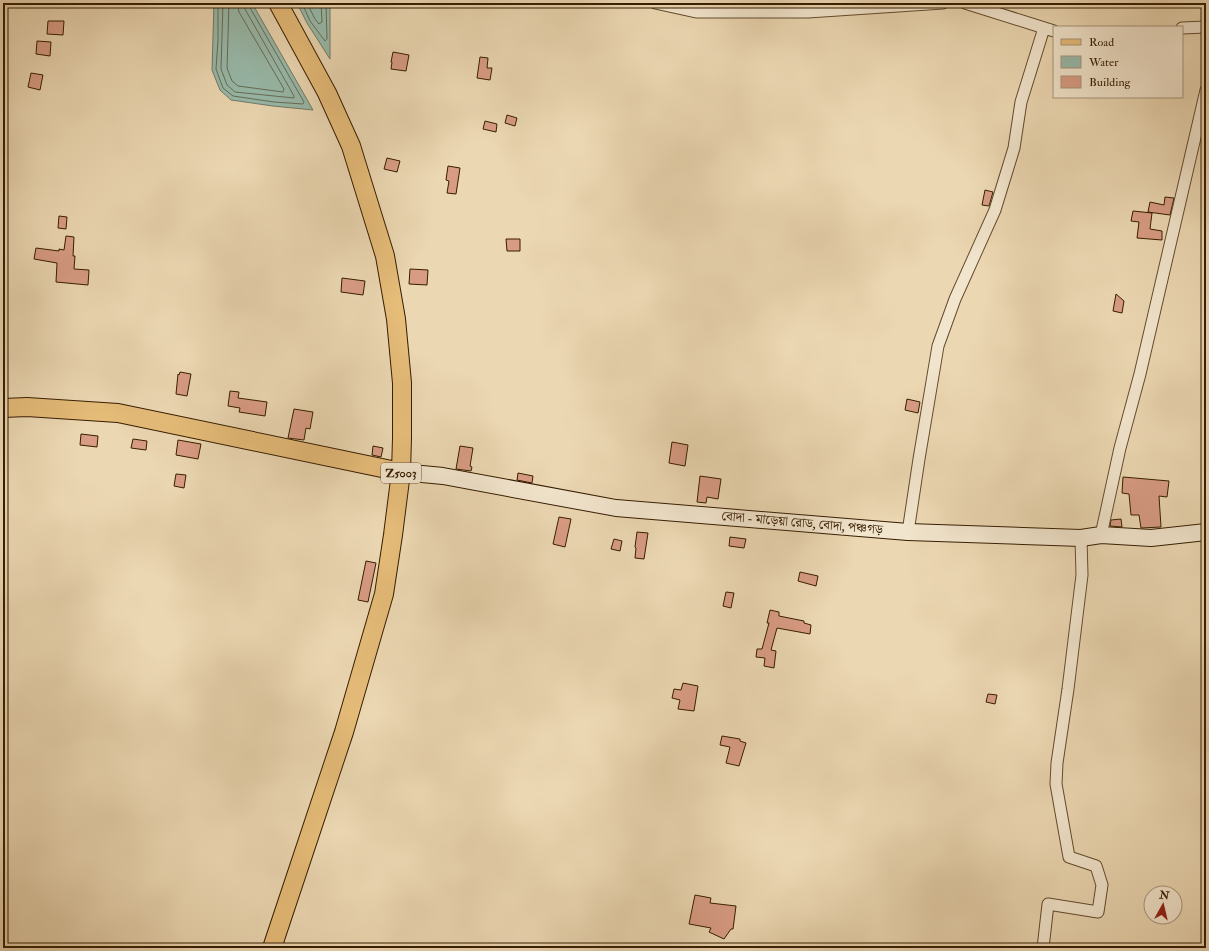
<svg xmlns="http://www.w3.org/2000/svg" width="1209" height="951" font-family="'IM FELL Double Pica','Noto Serif Bengali',serif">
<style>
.water{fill:#98baab;stroke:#717b67}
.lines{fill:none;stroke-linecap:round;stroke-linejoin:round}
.shore{stroke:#676c56;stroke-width:1}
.building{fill:#d89c84;stroke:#361d00}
.street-casing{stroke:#634c2c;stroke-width:13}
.secondary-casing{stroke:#361d00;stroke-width:18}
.primary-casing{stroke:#361d00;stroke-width:20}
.street{stroke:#f2e5cd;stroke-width:11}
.secondary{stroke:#f2e5cd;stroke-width:16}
.primary{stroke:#e6bc79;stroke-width:18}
.labels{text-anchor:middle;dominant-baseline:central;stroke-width:3;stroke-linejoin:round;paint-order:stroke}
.shield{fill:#f2e5cd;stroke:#6e593e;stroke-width:1}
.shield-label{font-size:12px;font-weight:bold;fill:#361d00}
.street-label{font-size:13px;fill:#361d00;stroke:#f2e5cd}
</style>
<rect width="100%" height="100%" fill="#ebd7b2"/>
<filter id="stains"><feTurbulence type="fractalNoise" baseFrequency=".005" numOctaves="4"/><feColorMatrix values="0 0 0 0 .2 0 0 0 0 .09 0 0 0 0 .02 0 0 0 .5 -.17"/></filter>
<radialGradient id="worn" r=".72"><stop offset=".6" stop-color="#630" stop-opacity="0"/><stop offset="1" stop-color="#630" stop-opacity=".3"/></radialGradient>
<path class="water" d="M214,3h38l61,107 -40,-4 -42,-6 -11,-10 -8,-20z
M297,3h33v56l-23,-36z"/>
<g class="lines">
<path class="shore" d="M218,3v37l-2,29 7,19 10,8 41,6 29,2 1,-2 -55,-96 -1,-3
M223,3l-2,66 6,16 8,7 59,6v-2l-49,-87 -2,-6
M229,3l-2,65 5,13 6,5 45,6 1,-3 -45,-77 -2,-9
M302,3l8,18 15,20 2,-2 -1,-36
M307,3l8,16 4,5 3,-2 -1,-19"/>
</g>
<path class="building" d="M48,21h16l-1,14 -16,-1z
M37,41l14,1 -1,14 -14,-2z
M393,52l16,3 -3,16 -15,-2 1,-7h-1z
M480,57l8,1 -1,10h5l-2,12 -13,-2z
M31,73l12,2 -3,15 -12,-3z
M507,115l10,3 -2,8 -10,-3z
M485,121l12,3 -1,8 -13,-3z
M387,158l13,3 -3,11 -13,-3z
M448,166l12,2 -4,26 -9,-1 2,-12 -3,-1z
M985,190l8,2 -4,14 -7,-1z
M1165,197l9,1 -4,17 -22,-3 2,-10 14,3z
M1133,211l19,2 -2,16 12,2v9l-25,-2 2,-16 -8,-1z
M59,216l8,1 -1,12 -8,-1z
M66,236l8,1 -1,19h2l-1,13 15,1 -1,15 -32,-3 1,-19 -23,-4 2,-11 23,3v-2l5,1z
M506,239h14v12h-13z
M410,269l18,1 -1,15 -18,-1z
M342,278l23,3 -2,14 -22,-3z
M1116,294l8,7 -2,12 -9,-2z
M180,372l11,2 -4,22 -11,-2 2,-20 1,1z
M230,391l9,1 -1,6 29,4 -2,14 -26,-4 1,-4 -12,-2z
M907,399l13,3 -2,11 -13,-3z
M294,409l19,3 -3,17 -4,-1 -2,12 -16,-2z
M81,434l17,2 -1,11 -17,-2z
M133,439l14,2 -1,9 -15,-2z
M178,440l23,4 -3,15 -22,-4z
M672,442l16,3 -3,21 -16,-3z
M373,446l10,2 -2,9 -9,-2z
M460,446l13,2 -3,18 2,1 -1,4 -15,-2z
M518,473l15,3 -1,7 -15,-3z
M176,474l10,1 -2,13 -10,-2z
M700,476l21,3 -3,20 -11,-2 -1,6 -9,-1z
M1123,477l46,4 -2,16 -8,-1 2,31 -20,1 -2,-13h-8l-2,-21 -7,-1z
M559,517l12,2 -6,28 -12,-3z
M1121,519l1,8 -12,-1 1,-6z
M637,532l11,1 -4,26 -9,-1 1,-10 -1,-1z
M730,537l16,2 -2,9 -15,-2z
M614,539l8,2 -2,10 -9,-2z
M366,561l10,2 -8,39 -10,-2z
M800,572l18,4 -2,10 -18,-5z
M726,592l8,1 -3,15 -8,-2z
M770,610l9,2v4l25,5v2l7,2 -1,9 -33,-6 -6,22 5,1 -2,17 -10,-2 1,-8 -9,-1 1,-8h5l7,-26h-2z
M683,683l15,3 -4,25 -16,-2 2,-9 -8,-2 2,-9 7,1z
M988,694l9,1 -2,9 -9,-2z
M722,736l18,3v2l6,2 -7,23 -13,-3 4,-16 -10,-2z
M695,895l16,3 -1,5 26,3 -3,23h-2l-7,10 -15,-7 2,-4 -22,-4z"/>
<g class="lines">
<g class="street-casing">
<path id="street" d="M655,3l41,9h112l135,-9
M965,3l89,28
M1182,28l24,-1
M908,532l11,-73 19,-113 17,-47 40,-89 19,-62 7,-46 23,-74
M1101,535l19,-87 20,-74 66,-284
M1043,948l5,-44 50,8 4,-27 -6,-19 -27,-9 -13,-73 1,-21 11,-74 14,-114 -1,-37"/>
</g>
<g class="secondary-casing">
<path id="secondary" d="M401,472l42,4 173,32 292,24 173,6 20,-3 50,3 55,-6"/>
</g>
<g class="primary-casing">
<path id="primary" d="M3,408l24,-1 91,6 283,59
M272,948l72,-216 40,-138 9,-59 8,-63 1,-34v-55l-6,-64 -11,-63 -34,-110 -24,-53 -49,-90"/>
</g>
<use href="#street" class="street"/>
<use href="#secondary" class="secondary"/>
<use href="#primary" class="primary"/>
</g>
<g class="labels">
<rect class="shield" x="381" y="463" width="40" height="20" rx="3"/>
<g class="shield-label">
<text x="401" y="473">Z5003</text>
</g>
<g class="street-label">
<text transform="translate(802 523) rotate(5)">বোদা - মাড়েয়া রোড, বোদা, পঞ্চগড়</text>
</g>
</g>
<rect width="1209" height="951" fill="none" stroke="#ebd7b2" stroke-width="16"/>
<rect x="4" y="4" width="1201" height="943" fill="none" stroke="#361d00" stroke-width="2"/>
<rect x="8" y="8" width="1193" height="935" fill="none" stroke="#361d00"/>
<rect x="1053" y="26" width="130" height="72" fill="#f2e5cd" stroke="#a7957b"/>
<rect x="1061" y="39" width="20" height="6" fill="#e6bc79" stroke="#a7957b"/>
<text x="1089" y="46" font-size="12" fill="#361d00">Road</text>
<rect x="1061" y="56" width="20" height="12" fill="#98baab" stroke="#a7957b"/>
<text x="1089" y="66" font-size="12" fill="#361d00">Water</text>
<rect x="1061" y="76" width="20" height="12" fill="#d89c84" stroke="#a7957b"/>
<text x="1089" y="86" font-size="12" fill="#361d00">Building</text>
<g transform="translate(1163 905) rotate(8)"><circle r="19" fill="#f2e5cd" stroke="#a7957b"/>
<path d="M0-3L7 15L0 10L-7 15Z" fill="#8f2418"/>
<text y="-6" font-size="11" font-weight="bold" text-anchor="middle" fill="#361d00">N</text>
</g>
<rect width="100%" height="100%" filter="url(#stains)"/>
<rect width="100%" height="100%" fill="url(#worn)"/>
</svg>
